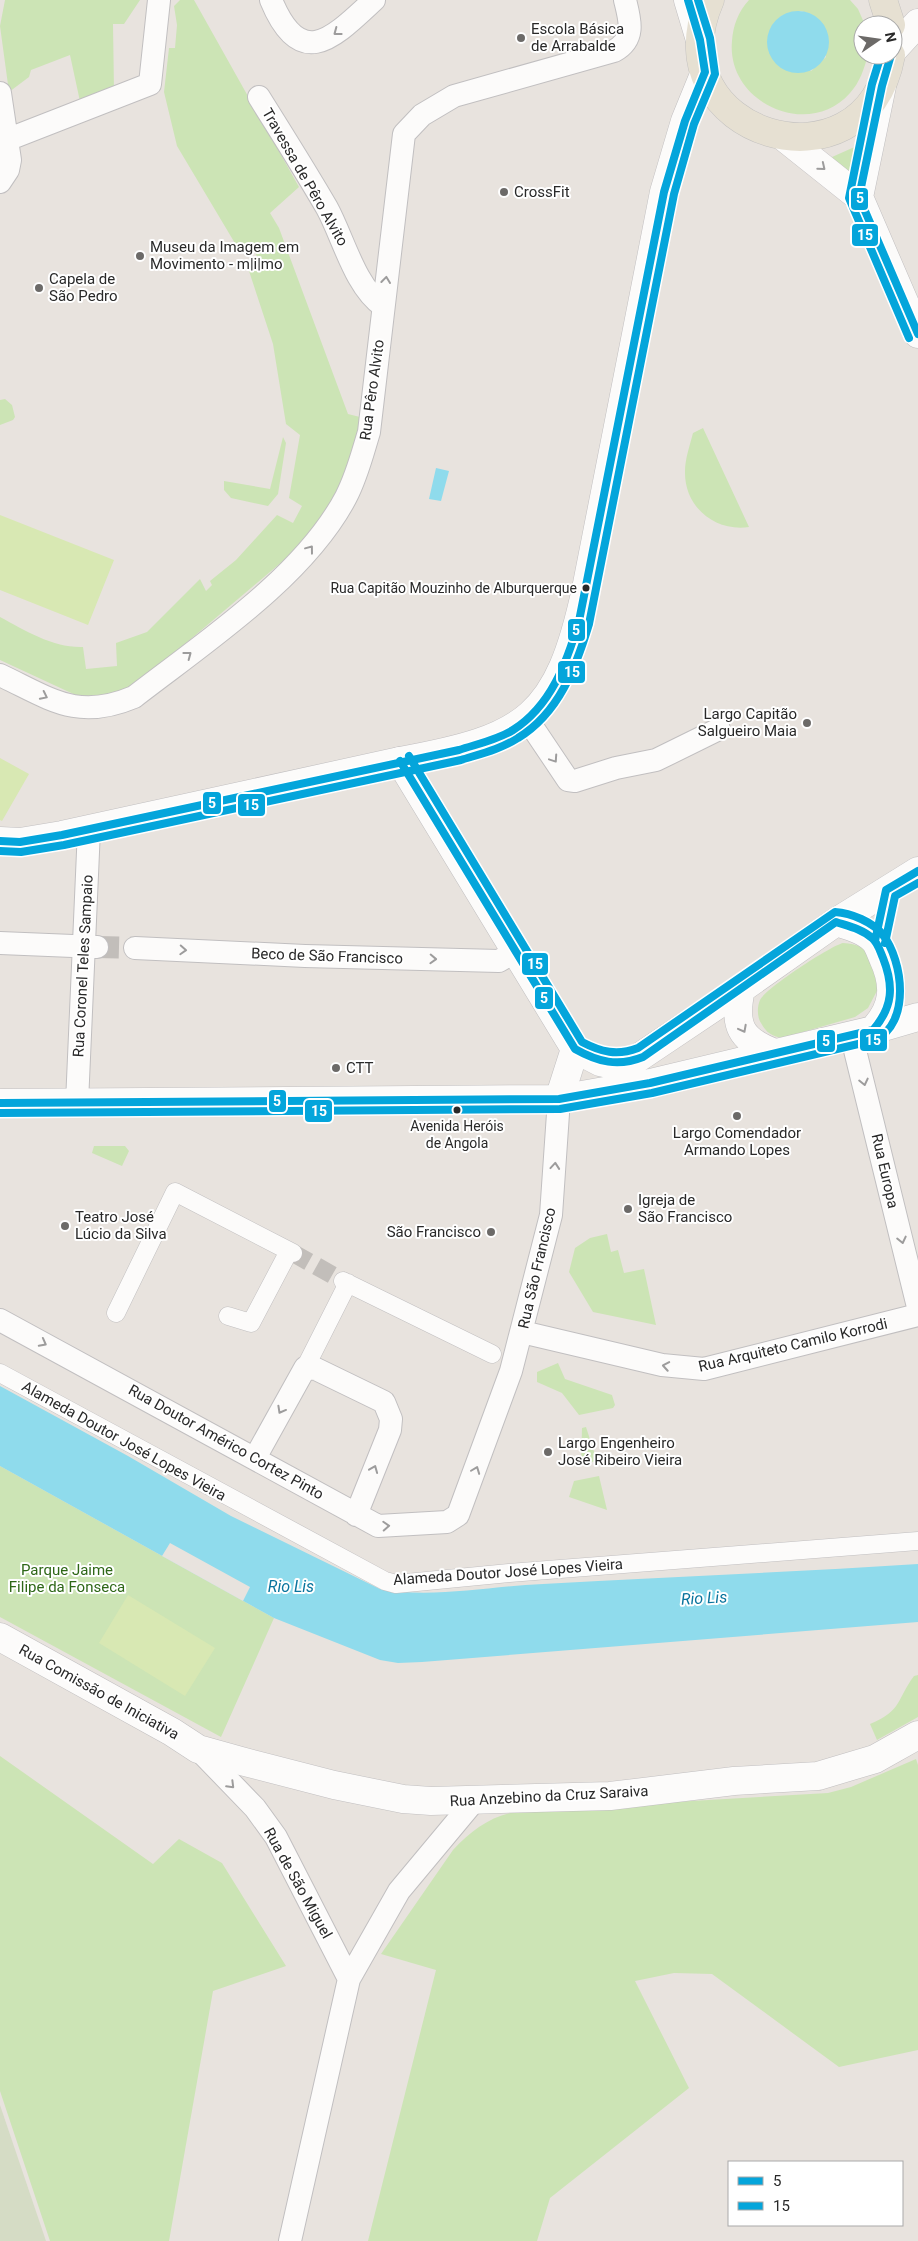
<svg xmlns="http://www.w3.org/2000/svg" width="918" height="2241" font-family="Roboto,sans-serif">
<style>
.green{fill:#cce4b5;fill-rule:evenodd}
.cemetery{fill:#d5dcc5}
.pitch{fill:#d8e8b3}
.water{fill:#8fdbec}
.pier{fill:#e8e3de}
.lines{fill:none;stroke-linecap:round;stroke-linejoin:round}
.pedestrian-tunnel{stroke:#c2beba;stroke-width:18;stroke-dasharray:18 9;stroke-linecap:butt}
.minor-tunnel{stroke:#c2beba;stroke-width:22;stroke-dasharray:22 11;stroke-linecap:butt}
.pedestrian-casing{stroke:#c1bfc0;stroke-width:19}
.minor-casing{stroke:#c1bfc0;stroke-width:24}
.tertiary-casing{stroke:#c1bfc0;stroke-width:29}
.secondary-casing{stroke:#c1bfc0;stroke-width:29}
.primary-casing{stroke:#c4c2c0;stroke-width:29}
.pedestrian{stroke:#fcfbfa;stroke-width:18}
.minor{stroke:#fcfbfa;stroke-width:22}
.tertiary{stroke:#fcfbfa;stroke-width:28}
.secondary{stroke:#fcfbfa;stroke-width:28}
.primary{stroke:#e6e0d2;stroke-width:28}
.bus-1-casing{stroke:#fff;stroke-width:11}
.bus-2-casing{stroke:#fff;stroke-width:11}
.bus-1{stroke:#04a5db;stroke-width:8}
.bus-2{stroke:#04a5db;stroke-width:8}
.oneway{stroke:#9d9c9c}
.poi-dot{fill:#6c6a68;stroke:#fff;stroke-width:2}
.bus-dot{fill:#292929;stroke:#fff;stroke-width:2}
.labels{text-anchor:middle;dominant-baseline:central;stroke-width:4;stroke-linejoin:round;paint-order:stroke}
.bus-label{font-size:14px;fill:#292929;stroke:#fff;text-anchor:end}
.poi-label{font-size:15px;fill:#292929;stroke:#fff;text-anchor:start}
.street-label{font-size:15px;fill:#292929;stroke:#fff}
.park-label{font-size:15px;fill:#2e6717;stroke:#fff}
.water-label{font-size:16px;font-style:italic;fill:#09749d;stroke:#fff}
.line-badge{stroke:#fff;stroke-width:2}
.badge-label{font-size:14px;text-anchor:middle;font-weight:bold;fill:#fff}
</style>
<rect width="100%" height="100%" fill="#e8e3de"/>
<path class="green" d="M5,0h135l-16,24h-11l1,67 -33,15 -11,-51 -39,15 -2,7 -20,15 -9,-66z
M180,0h14l105,187 -29,26 9,15 69,186 12,3 -3,23 -17,48 -37,56 -144,122 -41,28 -36,4 -82,-38v-43c26,14 53,31 83,30l3,22 31,-3 -1,-23 31,-11 53,-53 6,12 6,-6 -2,-4 26,-21 41,-45 16,8 9,-17 -13,-8 11,-63 -14,-11 -13,-80 -25,-76 11,-9 -10,-15 -10,6 -62,-104 -13,-54 5,-44h6l2,-23 -3,-19z
M749,0h101l8,9 7,16h-2v30h5c-4,14 -8,27 -18,38 -41,47 -124,10 -118,-52 1,-15 6,-29 17,-41zM801,11l10,3 15,43 -15,14 -42,-39 12,-16z
M859,145l-4,40 -23,-28z
M5,399l7,6 3,12 -2,3 -13,5v-25z
M703,428l46,99c-34,5 -65,-20 -64,-56 0,-12 5,-26 8,-38z
M283,437l3,6 -8,51 -10,12 -37,-8 -7,-8v-9l46,8z
M843,943c30,1 30,20 36,44l-11,21 -13,9 -73,21c-11,-2 -16,-6 -21,-15 -4,-6 -4,-16 -1,-23 5,-11 70,-54 83,-57z
M94,1146h31l4,5 -7,15 -30,-13z
M607,1234l4,18 7,-2 6,23 20,-4 12,56 -63,-13 -24,-40 6,-24 15,-10z
M558,1363l7,16 47,16 3,10 -2,3 -34,7 -17,-22 -25,-11v-10z
M586,1427l11,34 -16,3 1,-36z
M0,1466l274,152 -53,119 -221,-120z
M599,1476l8,34 -38,-13 5,-16z
M918,1675v42l-41,23 -7,-16c33,-14 26,-24 44,-48z
M0,1756l153,108 26,-25 43,24 64,103 -73,25 -44,250h-119l-50,-150z
M916,1759l2,6v285l-79,17 -127,-93 -38,-1 -39,8 54,107 -139,110 -13,43h-169l68,-271 -55,-16 72,-104c20,-21 39,-35 68,-39l307,-18 23,-6z"/>
<path class="cemetery" d="M0,2105l46,136h-46z"/>
<path class="pitch" d="M0,515l114,45 -26,65 -88,-35z
M0,758l29,16 -27,47 -2,-1z
M128,1595l87,53 -30,48 -86,-53z"/>
<path class="water" d="M767 42a31 31 0 1 1 62 0a31 31 0 1 1-62 0Z
M436,468l13,3 -8,30 -12,-2z
M0,1386l128,70 103,60 149,73c53,10 109,-3 163,-5 125,-7 250,-12 375,-20v58l-496,40 -24,1 -18,-3 -106,-42 -274,-152z"/>
<path class="pier" d="M170,1543l80,44 -7,14 -81,-45z"/>
<g class="lines">
<path class="pedestrian-tunnel" d="M293,1253l50,28"/>
<path class="minor-tunnel" d="M97,947l38,1"/>
<g class="pedestrian-casing">
<path id="pedestrian" d="M343,1281l149,73
M116,1313l59,-121 118,61
M228,1316l23,7 38,-72
M305,1368l43,-85
M0,1373l385,208 11,3 113,-11 409,-32"/>
</g>
<g class="minor-casing">
<path id="minor" d="M271,0c30,73 63,37 103,0
M0,93l10,67 -2,10 -8,12
M259,97c23,37 46,73 68,111 16,29 28,79 56,98
M9,139l141,-55 9,-84
M0,675c51,24 77,46 134,22 71,-55 170,-120 212,-200 11,-21 16,-42 23,-65l35,-298 18,-19 32,-19 160,-45c22,-12 16,-31 11,-51
M527,719l41,61 7,1 41,-13 40,-8 63,-31
M0,943l97,4
M135,948l170,8 194,5 17,-10
M851,1034l67,273
M77,1103l12,-274
M0,1320l378,206 69,-4 11,-7 53,-144 40,-156 8,-116
M522,1332l140,33 42,4 214,-54
M255,1458l50,-90 11,1 68,33 7,17 -1,11 -34,85
M198,1749l57,59 21,29 73,142
M290,2241l59,-262 50,-88 75,-90"/>
</g>
<g class="tertiary-casing">
<path id="tertiary" d="M0,841l20,1 42,-7 338,-74 175,288 25,13 9,2 23,-2 109,-73
M559,1099l16,-50
M0,1637l172,95 26,17 43,12 93,24 69,14 28,2 179,-5 124,-15 84,-5 57,-17 43,-24"/>
</g>
<g class="secondary-casing">
<path id="secondary" d="M688,0l12,40
M893,50l25,-27
M785,138l74,59 59,137
M859,197l23,-111
M400,761c127,-23 158,-43 186,-172l78,-397 21,-71 20,-49
M836,922c13,4 29,8 39,19 3,4 6,12 8,17 13,28 11,50 -10,72
M775,1053c-35,-13 -42,-28 -34,-64l95,-67 82,-51
M0,1103l559,-4 91,-16 223,-53 45,-13"/>
</g>
<g class="primary-casing">
<path id="primary" d="M710,0c-59,134 155,200 181,55
M883,0l8,25"/>
</g>
<use href="#pedestrian" class="pedestrian"/>
<use href="#minor" class="minor"/>
<use href="#tertiary" class="tertiary"/>
<use href="#secondary" class="secondary"/>
<use href="#primary" class="primary"/>
<g class="bus-1-casing">
<path id="bus-1" d="M891,55l-9,31 -23,111 59,137
M0,841l20,1 42,-7 397,-85c18,-6 38,-10 54,-20 38,-24 54,-68 66,-109l85,-429 21,-71 20,-49 -5,-32 -12,-40
M875,941l11,-51 32,-19
M0,1103l559,-4 91,-16 223,-53c20,-23 21,-44 10,-72 -3,-7 -5,-15 -11,-20 -10,-9 -24,-12 -36,-16l-193,135c-25,10 -45,5 -68,-8l-175,-288"/>
</g>
<g class="bus-2-casing">
<path id="bus-2" d="M881,55l-9,29 -23,114 60,140
M0,851l21,1 43,-7 397,-85c19,-6 40,-11 57,-22 41,-25 58,-71 71,-114l85,-430 20,-70 21,-50 -5,-36 -12,-38
M885,943l10,-47 23,-13
M0,1113l560,-4 92,-16 223,-53c36,-17 28,-79 8,-105 -10,-13 -32,-22 -48,-23l-197,136c-21,8 -37,4 -56,-6l-173,-286"/>
</g>
<use href="#bus-1" class="bus-1"/>
<use href="#bus-2" class="bus-2"/>
</g>
<defs><path id="oneway-chevron" d="M-2-3.5L2.5 0L-2 3.5" fill="none" stroke-width="1.6" stroke-linecap="round" stroke-linejoin="round" transform="scale(1.25)"/></defs>
<g class="oneway">
<use href="#oneway-chevron" transform="translate(337 32) rotate(143)"/>
<use href="#oneway-chevron" transform="translate(822 167) rotate(39)"/>
<use href="#oneway-chevron" transform="translate(386 280) rotate(-83)"/>
<use href="#oneway-chevron" transform="translate(310 549) rotate(-53)"/>
<use href="#oneway-chevron" transform="translate(188 655) rotate(-37)"/>
<use href="#oneway-chevron" transform="translate(44 696) rotate(26)"/>
<use href="#oneway-chevron" transform="translate(554 759) rotate(56)"/>
<use href="#oneway-chevron" transform="translate(183 950) rotate(3)"/>
<use href="#oneway-chevron" transform="translate(433 959) rotate(2)"/>
<use href="#oneway-chevron" transform="translate(743 1029) rotate(62)"/>
<use href="#oneway-chevron" transform="translate(864 1082) rotate(77)"/>
<use href="#oneway-chevron" transform="translate(555 1166) rotate(-85)"/>
<use href="#oneway-chevron" transform="translate(902 1240) rotate(77)"/>
<use href="#oneway-chevron" transform="translate(43 1343) rotate(28)"/>
<use href="#oneway-chevron" transform="translate(666 1366) rotate(-170)"/>
<use href="#oneway-chevron" transform="translate(281 1410) rotate(119)"/>
<use href="#oneway-chevron" transform="translate(374 1469) rotate(-68)"/>
<use href="#oneway-chevron" transform="translate(476 1470) rotate(-69)"/>
<use href="#oneway-chevron" transform="translate(386 1526) rotate(-3)"/>
<use href="#oneway-chevron" transform="translate(231 1785) rotate(45)"/>
</g>
<g class="poi-dot">
<circle cx="521" cy="38" r="5"/>
<circle cx="504" cy="192" r="5"/>
<circle cx="140" cy="256" r="5"/>
<circle cx="39" cy="288" r="5"/>
<circle cx="807" cy="723" r="5"/>
<circle cx="336" cy="1068" r="5"/>
<circle cx="737" cy="1116" r="5"/>
<circle cx="628" cy="1209" r="5"/>
<circle cx="65" cy="1226" r="5"/>
<circle cx="491" cy="1232" r="5"/>
<circle cx="548" cy="1452" r="5"/>
</g>
<g class="bus-dot">
<circle cx="586" cy="588" r="4.5"/>
<circle cx="457" cy="1110" r="4.5"/>
</g>
<g class="labels">
<g class="bus-label">
<text x="577" y="588">Rua Capitão Mouzinho de Alburquerque</text>
<text x="457" y="1126" text-anchor="middle">Avenida Heróis<tspan x="457" dy="17">de Angola</tspan></text>
</g>
<g class="poi-label">
<text x="531" y="29">Escola Básica<tspan x="531" dy="17">de Arrabalde</tspan></text>
<text x="514" y="192">CrossFit</text>
<text x="150" y="247">Museu da Imagem em<tspan x="150" dy="17">Movimento - m|i|mo</tspan></text>
<text x="49" y="279">Capela de<tspan x="49" dy="17">São Pedro</tspan></text>
<text x="797" y="714" text-anchor="end">Largo Capitão<tspan x="797" dy="17">Salgueiro Maia</tspan></text>
<text x="346" y="1068">CTT</text>
<text x="737" y="1133" text-anchor="middle">Largo Comendador<tspan x="737" dy="17">Armando Lopes</tspan></text>
<text x="638" y="1200">Igreja de<tspan x="638" dy="17">São Francisco</tspan></text>
<text x="75" y="1217">Teatro José<tspan x="75" dy="17">Lúcio da Silva</tspan></text>
<text x="481" y="1232" text-anchor="end">São Francisco</text>
<text x="558" y="1443">Largo Engenheiro<tspan x="558" dy="17">José Ribeiro Vieira</tspan></text>
</g>
<g class="street-label">
<text transform="translate(305 177) rotate(60)">Travessa de Pêro Alvito</text>
<text transform="translate(372 390) rotate(-82)">Rua Pêro Alvito</text>
<text transform="translate(327 956) rotate(2)">Beco de São Francisco</text>
<text transform="translate(83 966) rotate(-87)">Rua Coronel Teles Sampaio</text>
<text transform="translate(885 1171) rotate(77)">Rua Europa</text>
<text transform="translate(537 1268) rotate(-77)">Rua São Francisco</text>
<text transform="translate(793 1345) rotate(-13)">Rua Arquiteto Camilo Korrodi</text>
<text transform="translate(124 1441) rotate(29)">Alameda Doutor José Lopes Vieira</text>
<text transform="translate(226 1442) rotate(29)">Rua Doutor Américo Cortez Pinto</text>
<text transform="translate(508 1572) rotate(-4)">Alameda Doutor José Lopes Vieira</text>
<text transform="translate(99 1692) rotate(29)">Rua Comissão de Iniciativa</text>
<text transform="translate(549 1796) rotate(-3)">Rua Anzebino da Cruz Saraiva</text>
<text transform="translate(298 1883) rotate(61)">Rua de São Miguel</text>
</g>
<g class="park-label">
<text x="67" y="1570">Parque Jaime<tspan x="67" dy="17">Filipe da Fonseca</tspan></text>
</g>
<g class="water-label">
<text x="291" y="1586">Rio Lis</text>
<text transform="translate(704 1598) rotate(-3)">Rio Lis</text>
</g>
</g>
<g class="line-badge">
<rect x="850" y="187" width="19" height="24" rx="5" fill="#04a5db"/>
<rect x="851" y="223" width="28" height="24" rx="5" fill="#04a5db"/>
<rect x="567" y="618" width="19" height="24" rx="5" fill="#04a5db"/>
<rect x="557" y="660" width="29" height="24" rx="5" fill="#04a5db"/>
<rect x="202" y="791" width="20" height="24" rx="5" fill="#04a5db"/>
<rect x="237" y="793" width="29" height="24" rx="5" fill="#04a5db"/>
<rect x="521" y="952" width="28" height="24" rx="5" fill="#04a5db"/>
<rect x="534" y="986" width="20" height="24" rx="5" fill="#04a5db"/>
<rect x="859" y="1028" width="29" height="24" rx="5" fill="#04a5db"/>
<rect x="816" y="1029" width="20" height="24" rx="5" fill="#04a5db"/>
<rect x="268" y="1089" width="19" height="24" rx="5" fill="#04a5db"/>
<rect x="304" y="1099" width="29" height="24" rx="5" fill="#04a5db"/>
</g>
<g class="badge-label">
<text x="860" y="203">5</text>
<text x="865" y="240">15</text>
<text x="576" y="635">5</text>
<text x="572" y="677">15</text>
<text x="212" y="808">5</text>
<text x="251" y="810">15</text>
<text x="535" y="969">15</text>
<text x="544" y="1003">5</text>
<text x="873" y="1045">15</text>
<text x="826" y="1046">5</text>
<text x="277" y="1106">5</text>
<text x="319" y="1116">15</text>
</g>
<rect x="728" y="2161" width="175" height="65" fill="#ffffff" stroke="#a9a9a9"/>
<rect x="738" y="2177" width="25" height="8" fill="#04a5db" stroke="#a9a9a9"/>
<text x="773" y="2186" font-size="15" fill="#292929">5</text>
<rect x="738" y="2202" width="25" height="8" fill="#04a5db" stroke="#a9a9a9"/>
<text x="773" y="2211" font-size="15" fill="#292929">15</text>
<g transform="translate(878 40) rotate(77)"><circle r="24" fill="#ffffff" stroke="#a9a9a9"/>
<path d="M0-4L9 19L0 12L-9 19Z" fill="#6c6a68"/>
<text y="-8" font-size="14" font-weight="bold" text-anchor="middle" fill="#292929">N</text>
</g>
</svg>
